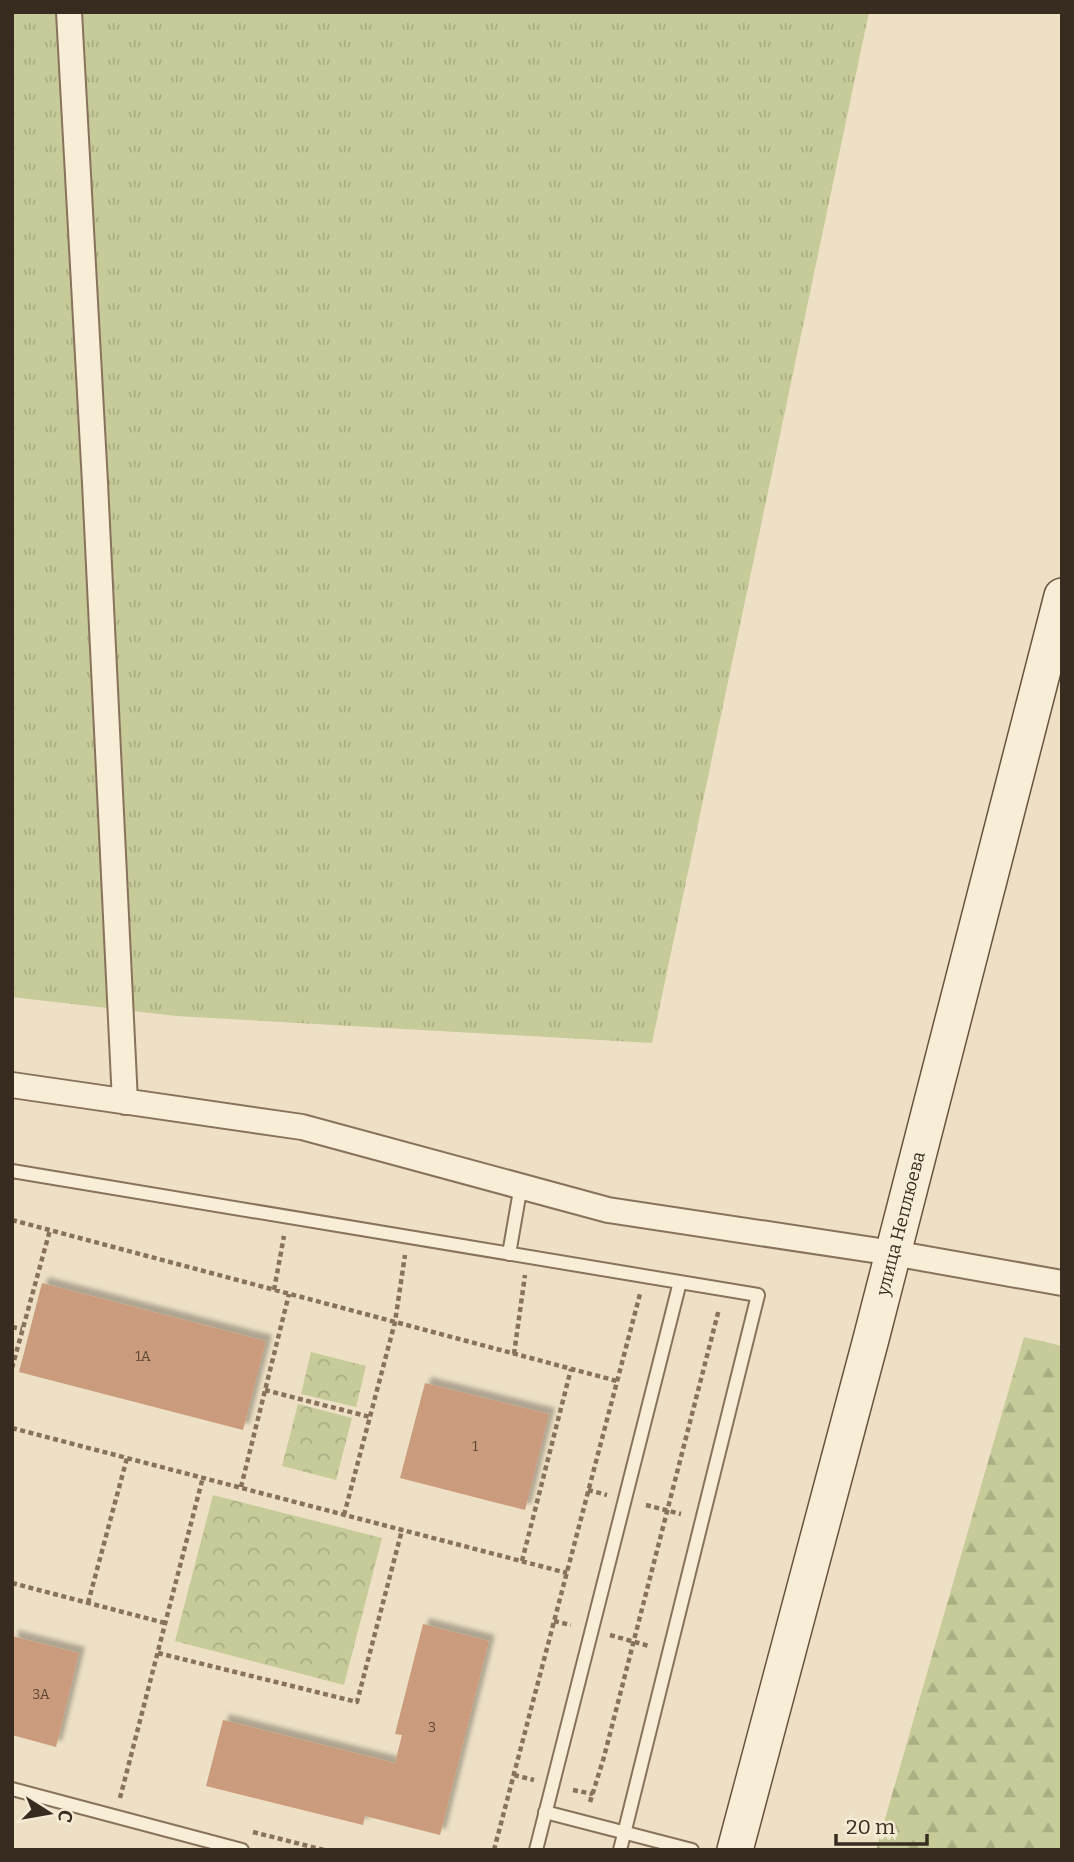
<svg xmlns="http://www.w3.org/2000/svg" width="1074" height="1862" font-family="Bitter,serif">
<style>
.grass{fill:url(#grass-tufts)}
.forest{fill:url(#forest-firs)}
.park{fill:url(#park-crowns)}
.building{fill:#ca9b7c;filter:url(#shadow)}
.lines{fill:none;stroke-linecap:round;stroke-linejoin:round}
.lane-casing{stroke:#88725c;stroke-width:16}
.street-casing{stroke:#88725c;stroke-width:28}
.secondary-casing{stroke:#69533f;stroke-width:38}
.path{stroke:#88725c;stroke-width:4.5;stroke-dasharray:5 3.5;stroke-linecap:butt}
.lane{stroke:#f8eed8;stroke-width:12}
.street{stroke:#f8eed8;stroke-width:24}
.secondary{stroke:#f8eed8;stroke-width:35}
.labels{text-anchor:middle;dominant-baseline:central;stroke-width:5;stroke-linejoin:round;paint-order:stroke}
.number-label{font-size:14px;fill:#5c4736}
.street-label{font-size:18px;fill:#382b1f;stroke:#f5ebd4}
</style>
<defs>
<pattern id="grass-tufts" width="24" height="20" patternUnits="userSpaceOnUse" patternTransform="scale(1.75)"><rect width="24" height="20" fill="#c6cb99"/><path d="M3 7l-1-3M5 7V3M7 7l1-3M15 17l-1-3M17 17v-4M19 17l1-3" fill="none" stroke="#abae83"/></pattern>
<pattern id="forest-firs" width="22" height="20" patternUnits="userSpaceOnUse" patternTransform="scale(1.75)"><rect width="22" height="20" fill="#c6cb99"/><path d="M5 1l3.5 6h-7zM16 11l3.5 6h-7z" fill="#abae83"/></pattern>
<pattern id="park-crowns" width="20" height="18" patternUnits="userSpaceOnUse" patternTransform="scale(1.75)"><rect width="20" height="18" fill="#c6cb99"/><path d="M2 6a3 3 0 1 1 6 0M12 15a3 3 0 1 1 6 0" fill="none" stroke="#abae83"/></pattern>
<filter id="shadow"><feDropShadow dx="6" dy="-6" stdDeviation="2" flood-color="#0004"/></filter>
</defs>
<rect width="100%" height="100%" fill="#ede0c5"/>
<path class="grass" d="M12,12h857l-217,1031 -476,-27 -164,-19z"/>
<path class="forest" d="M1024,1337l38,9v504h-186z"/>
<path class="park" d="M311,1352l55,14 -10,41 -55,-13z
M298,1404l54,14 -16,62 -54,-14z
M213,1495l169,43 -38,147 -169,-44z"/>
<path class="building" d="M42,1283l224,58 -23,89 -224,-58z
M425,1383l124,31 -24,96 -125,-32z
M423,1624l66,17 -49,194 -75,-19 -2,9 -157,-39 17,-66 172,43 7,-28 -7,-1z
M12,1636l67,17 -23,94 -44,-12z"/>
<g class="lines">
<g class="lane-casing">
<path id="lane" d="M12,1171l746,124 -138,555
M509,1254l12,-69
M12,1789l230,61
M545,1812l147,38
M536,1850l144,-568"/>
</g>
<g class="street-casing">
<path id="street" d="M69,12l26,471 30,619
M12,1085l290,42 306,83 285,43 169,30"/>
</g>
<g class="secondary-casing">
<g id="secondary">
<path id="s1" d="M735,1850l136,-511 191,-743"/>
</g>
</g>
<path class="path" d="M12,1220l605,161
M274,1290l10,-54
M12,1327l10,2
M514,1354l11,-79
M12,1368l38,-138
M265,1390l105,27
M12,1428l555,145
M241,1487l48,-193
M588,1490l19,5
M646,1505l35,9
M344,1515l51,-193 10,-67
M522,1561l49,-192
M12,1583l153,40
M88,1603l39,-145
M554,1621l17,4
M610,1635l39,11
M158,1653l199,49 45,-172
M514,1775l20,5
M573,1790l20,4
M120,1798l83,-321
M590,1802l14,-45 115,-448
M253,1832l71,18
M494,1850l146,-556"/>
<use href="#lane" class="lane"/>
<use href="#street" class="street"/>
<use href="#secondary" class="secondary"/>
</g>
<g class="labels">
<g class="number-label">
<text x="143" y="1356">1А</text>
<text x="475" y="1446">1</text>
<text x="41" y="1694">3А</text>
<text x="432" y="1727">3</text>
</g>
<g class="street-label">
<text stroke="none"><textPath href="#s1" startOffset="648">улица Неплюева</textPath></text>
</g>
</g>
<rect width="1074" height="1862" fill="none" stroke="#382b1f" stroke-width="28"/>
<g transform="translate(49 1813) rotate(101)" stroke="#f5ebd4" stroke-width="5" paint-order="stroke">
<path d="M0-5L12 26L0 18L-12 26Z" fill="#382b1f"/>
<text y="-10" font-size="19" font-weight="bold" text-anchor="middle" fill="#382b1f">С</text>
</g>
<path d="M836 1834v10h91v-10" fill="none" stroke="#382b1f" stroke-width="3.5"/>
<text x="846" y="1834" font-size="21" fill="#382b1f" stroke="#f5ebd4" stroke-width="5" paint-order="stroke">20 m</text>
</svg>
